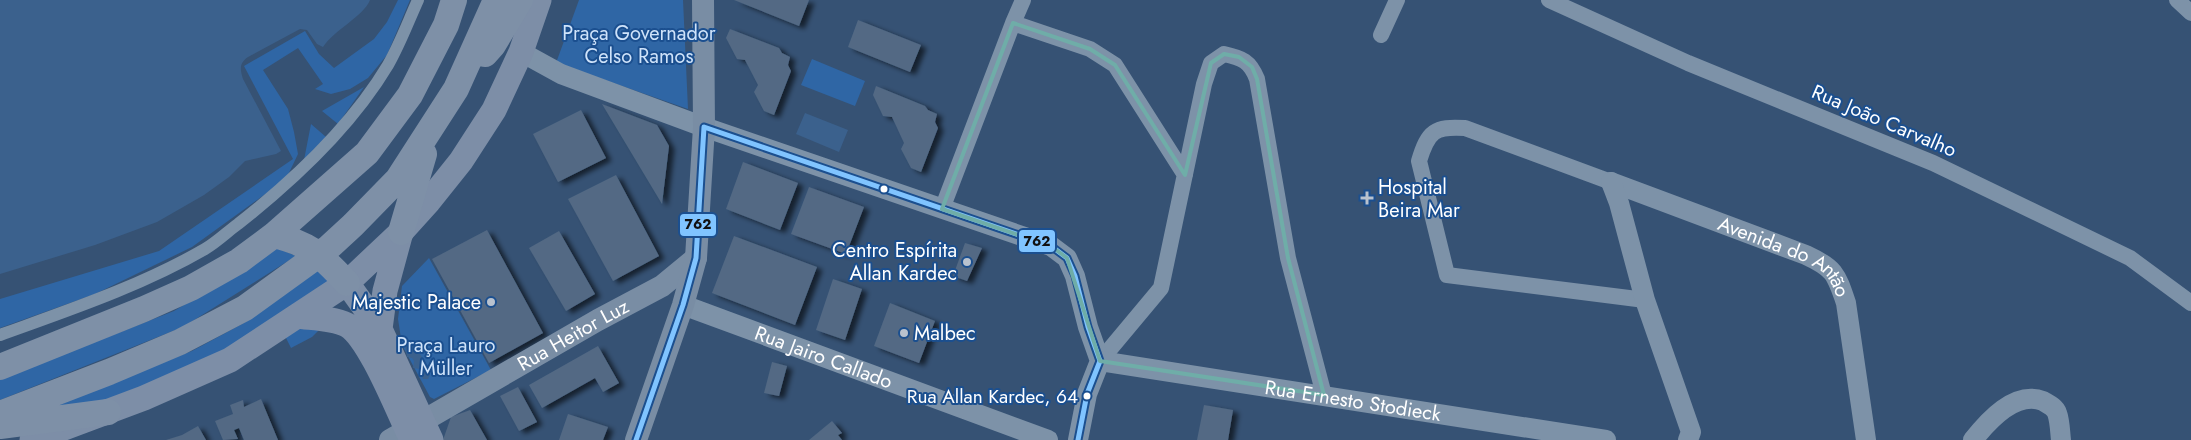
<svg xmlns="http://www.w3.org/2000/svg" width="2191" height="440" font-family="Jost,sans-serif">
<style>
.green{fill:#2f66a5}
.water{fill:#3b618d}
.building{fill:#526984;filter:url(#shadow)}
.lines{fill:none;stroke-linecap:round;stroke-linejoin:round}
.pedestrian{stroke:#7d92a8;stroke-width:12}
.minor{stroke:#7d92a8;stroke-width:16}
.tertiary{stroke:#7d92a8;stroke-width:20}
.secondary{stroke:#798da4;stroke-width:22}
.primary{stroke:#7d8ea7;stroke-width:25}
.trunk{stroke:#7e90a7;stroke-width:26}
.bus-1-casing{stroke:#1b4f8f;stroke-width:9}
.bus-1{stroke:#80c4ff;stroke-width:5}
.marked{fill:none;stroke:#6fada8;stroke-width:4;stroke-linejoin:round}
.bus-dot{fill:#fff;stroke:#1b4f8f;stroke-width:2}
.poi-dot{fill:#b9c2ce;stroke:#1b4f8f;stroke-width:2}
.labels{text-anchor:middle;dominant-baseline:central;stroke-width:4;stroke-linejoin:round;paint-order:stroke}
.bus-label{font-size:19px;fill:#fff;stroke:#1b4f8f;text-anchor:end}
.park-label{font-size:20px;fill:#cfe3fa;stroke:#1b4f8f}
.street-label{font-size:20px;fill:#fff;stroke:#1b4f8f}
.poi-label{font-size:20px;fill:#fff;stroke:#1b4f8f;text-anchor:start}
.line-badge{stroke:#1b4f8f;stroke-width:2}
.pale-badge-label{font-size:14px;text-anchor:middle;font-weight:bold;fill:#111}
</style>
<defs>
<filter id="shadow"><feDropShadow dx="5.5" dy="3" stdDeviation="2.5" flood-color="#0009"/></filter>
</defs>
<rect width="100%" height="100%" fill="#365274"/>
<path class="green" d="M398,0h12l-23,55 -19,23 -18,11 -19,5 -16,-5 8,-5 -25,-36 -35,22 25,39 6,23 4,22 -12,25 -94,68 -97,47 -95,34v-29l159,-48 134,-92 -49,-93 61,-35 14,23 15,14 40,-29 13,-17z
M579,0h104l5,109 -132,-46z
M812,59l53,22 -10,25 -54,-21z
M364,87l-26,37 -16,-13z
M311,124l15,13 -22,23z
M277,248l19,8 -113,71 -183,73v-21l174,-68z
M429,258l62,112 -57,29 -4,-2 -28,-52 -4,-26 4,-33z
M317,268l14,13 -102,70 -154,62 -59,7 176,-69 52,-28z
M297,327l24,1 -9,9 -21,11 -8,-16z"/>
<path class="water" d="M0,0h370c-7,17 -35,29 -47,47l-6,-3 -10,-14 -7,-1 -52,28c-9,6 -8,13 -5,22l38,72 -5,3 -31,7 -16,16 -25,18 -47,27 -62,23 -95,29z
M805,113l43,17 -9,22 -43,-18z
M407,343l5,1 3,9h4l3,4 -2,5 8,4 2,9 -2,4h-5l-3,-10 -7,-1 1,-7 -2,-3 -5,-1 -2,-12z"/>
<path class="building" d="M734,0h75l-10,26z
M858,20l63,25 -11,27 -62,-25z
M730,29l49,19 3,5 8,4 -2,8 3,6 -17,44 -10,-4 -10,-19 4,-7 -13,-25 -8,-1 -11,-21z
M876,86l49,20 3,4 9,4 -2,8 3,6 -17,44 -10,-4 -10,-19 3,-6 -12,-26 -9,-1 -10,-21z
M602,104l55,21 12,21 -7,58z
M581,110l25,48 -48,24 -25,-48z
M743,162l55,21 -18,47 -54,-21z
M616,175l43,81 -46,25 -45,-82z
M809,187l55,20 -18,47 -55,-20z
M487,230l56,103 -54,30 -57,-104z
M559,231l36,63 -29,17 -37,-63z
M734,236l83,31 -22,58 -83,-32z
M965,243l17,5 -15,33 -14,-5z
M833,279l29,10 -17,51 -29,-10z
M890,303l45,18 -16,42 -45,-17z
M598,346l21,37 -16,9 -8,-14 -53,30 -13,-23z
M772,362l15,4 -8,30 -15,-3z
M518,387l19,35 -18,9 -19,-35z
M261,399l17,41h-34l-5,-12 -5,2 4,9 -15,1 -8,-19 18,-7 -3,-9 13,-5 1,7z
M1204,405l29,5 -5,30h-31z
M470,410l17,30h-44l8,-23z
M568,414l40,13 -5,13h-44z
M832,421l10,12 -4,2 4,5h-33z
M198,426l8,14h-40l16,-5z"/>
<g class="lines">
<path class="pedestrian" d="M0,335c69,-25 141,-49 205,-86 12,-7 22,-17 33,-25 56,-44 113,-97 150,-159 12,-21 20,-43 30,-65"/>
<path class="minor" d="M1549,0l139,63 245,100 197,95 61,45
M2177,0l14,13
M1013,23l10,-23
M1381,35l16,-35
M1611,182l-146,-54c-30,-2 -37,3 -46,33l28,114 198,25
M942,209l71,-186 77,26 25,16 70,110
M1100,361l61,-73 43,-204 7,-21 13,-9c18,4 26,7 33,25l31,179 36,137"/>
<g class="tertiary">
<path d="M521,52l40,22 143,53 347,119 16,12 8,18 13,51 12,34 -13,33 -9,46"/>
<path id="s1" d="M1611,182l195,73c28,13 30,18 40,48l20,137"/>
<path d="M1611,182l8,21 26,97 46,132 -3,8"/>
<path id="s2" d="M683,305l365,135"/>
<path id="s3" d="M1100,361l506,79"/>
<path d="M1973,440c15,-19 42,-50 70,-39 5,3 12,6 14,12 3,8 3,19 4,27"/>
</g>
<g class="secondary">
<path id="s4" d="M390,440l208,-120 64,-34 34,-28"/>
<path d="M636,440l47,-135 13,-47 8,-131 -1,-127"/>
</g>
<path class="primary" d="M347,283l33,46 51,111
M297,316c15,2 36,2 50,9 23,13 52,89 65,115
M380,329l5,-38 16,-59
M32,440l112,-42 86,-38 117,-77 54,-51 28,-31 32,-40 33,-51 27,-58 18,-52"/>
<path class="trunk" d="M485,54l8,-9 27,-45
M401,232l23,-78
M274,235c39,10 46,20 73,48
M0,367l144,-58 47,-21 48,-27 35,-26 93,-82 43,-58 36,-70 8,-25
M0,414l109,-42 71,-30 65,-34 83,-60 25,-23 45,-46 58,-90 40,-89
M0,426l108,-14"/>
<g class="bus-1-casing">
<path id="bus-1" d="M636,440l47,-135 13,-47 8,-131 347,119 16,12 8,18 13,51 12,34 -13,33 -9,46"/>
</g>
<use href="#bus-1" class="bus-1"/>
</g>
<path class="marked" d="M1013,23l77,26 25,16 70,110 26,-112 13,-9 15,3 13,10 5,12 31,179 36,137 -224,-34 -33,-103 -16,-12 -109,-37z"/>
<g class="bus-dot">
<circle cx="884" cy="189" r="4.5"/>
<circle cx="1087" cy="396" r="4.5"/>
</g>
<g class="poi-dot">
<path d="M1364.5 190.5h5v5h5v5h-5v5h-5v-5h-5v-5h5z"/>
<circle cx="967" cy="262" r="5"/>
<circle cx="491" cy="302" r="5"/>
<circle cx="904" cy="333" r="5"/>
</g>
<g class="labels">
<g class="bus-label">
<text x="1078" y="396">Rua Allan Kardec, 64</text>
</g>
<g class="park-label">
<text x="639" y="33">Praça Governador<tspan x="639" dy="23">Celso Ramos</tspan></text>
<text x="446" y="345">Praça Lauro<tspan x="446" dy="23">Müller</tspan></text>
</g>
<g class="street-label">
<text transform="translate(1884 121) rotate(23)">Rua João Carvalho</text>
<text stroke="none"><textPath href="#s1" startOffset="191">Avenida do Antão</textPath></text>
<text stroke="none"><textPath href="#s4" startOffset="211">Rua Heitor Luz</textPath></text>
<text stroke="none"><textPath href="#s2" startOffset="150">Rua Jairo Callado</textPath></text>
<text stroke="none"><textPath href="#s3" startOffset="256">Rua Ernesto Stodieck</textPath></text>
</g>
<g class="poi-label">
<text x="1378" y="187">Hospital<tspan x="1378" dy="23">Beira Mar</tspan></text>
<text x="957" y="250" text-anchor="end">Centro Espírita<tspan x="957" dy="23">Allan Kardec</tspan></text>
<text x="481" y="302" text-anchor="end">Majestic Palace</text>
<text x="914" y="333">Malbec</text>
</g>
</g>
<g class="line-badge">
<rect x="679" y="213" width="38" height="24" rx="5" fill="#80c4ff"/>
<rect x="1018" y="229" width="38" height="24" rx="5" fill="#80c4ff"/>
</g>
<g class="pale-badge-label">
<text x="698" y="229">762</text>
<text x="1037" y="246">762</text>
</g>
</svg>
